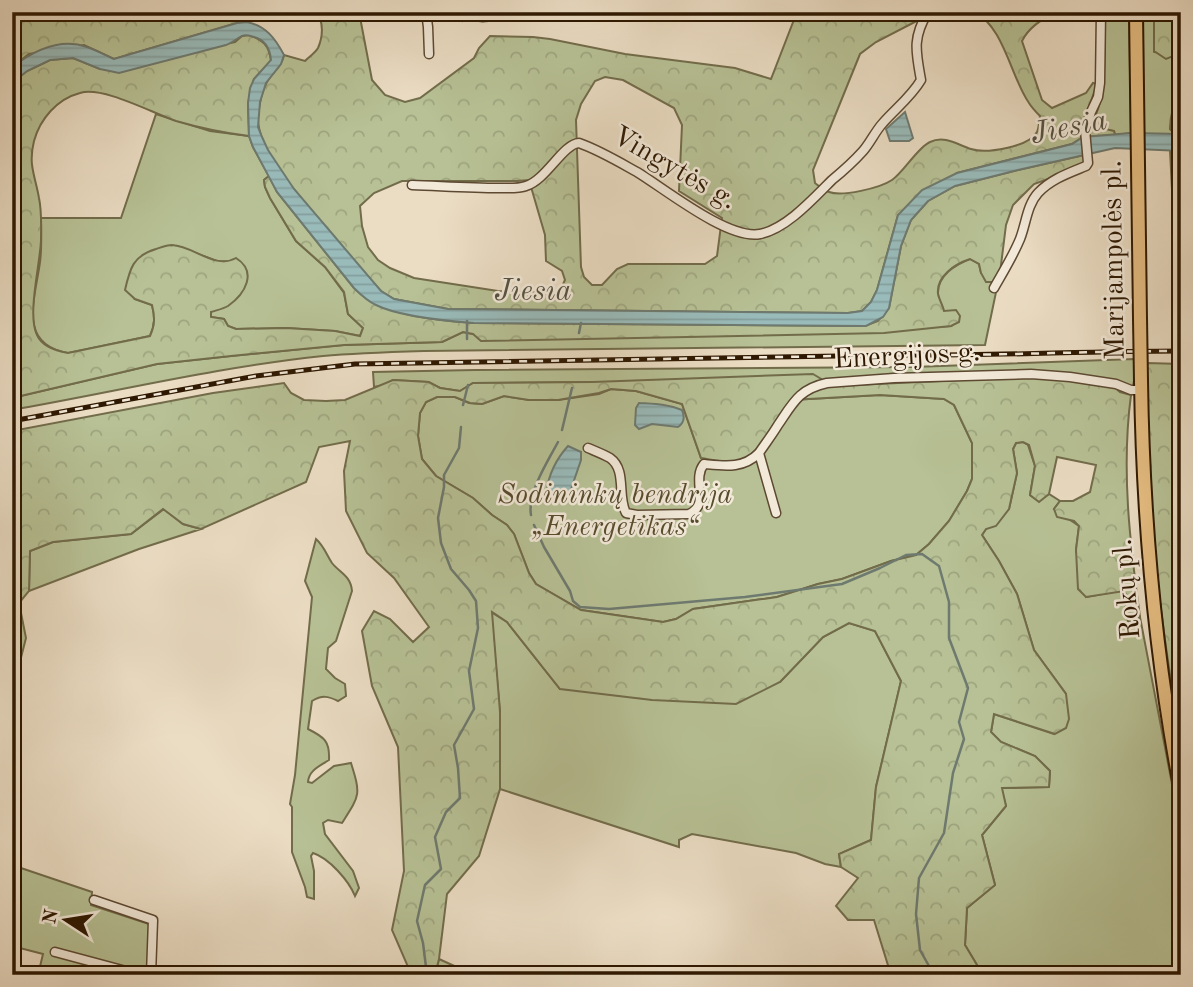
<svg xmlns="http://www.w3.org/2000/svg" width="1193" height="987" font-family="'Old Standard TT',serif">
<style>
.green{fill:#b7c195;stroke:#726c4b;stroke-width:2}
.forest{fill:url(#forest-crowns);stroke:#726c4b;stroke-width:2;fill-rule:evenodd}
.water{fill:url(#water-rules);stroke:#6e7a70;stroke-width:2}
.lines{fill:none;stroke-linecap:round;stroke-linejoin:round}
.stream{stroke:#6e7a70;stroke-width:2.5}
.minor-casing{stroke:#5d4932;stroke-width:11}
.primary-casing{stroke:#2e1801;stroke-width:16}
.minor{stroke:#f2e9d9;stroke-width:8}
.primary{stroke:#e6be82;stroke-width:12}
.rail-casing{stroke:#2e1801;stroke-width:5}
.rail{stroke:#f2e9d9;stroke-width:2.5;stroke-dasharray:8;stroke-linecap:butt}
.primary-bridge-casing{stroke:#2e1801;stroke-width:16;stroke-linecap:butt}
.primary-bridge{stroke:#e6be82;stroke-width:12}
.labels{text-anchor:middle;dominant-baseline:central;stroke-width:5;stroke-linejoin:round;paint-order:stroke}
.street-label{font-size:28px;fill:#2e1801;stroke:#f2e9d9}
.park-label{font-size:28px;font-style:italic;fill:#574b2d;stroke:#f2e9d9}
.water-label{font-size:30px;font-style:italic;fill:#535142;stroke:#f2e9d9}
</style>
<defs>
<pattern id="forest-crowns" width="20" height="18" patternUnits="userSpaceOnUse" patternTransform="scale(1.75)"><rect width="20" height="18" fill="#b7c195"/><path d="M2 6a3 3 0 1 1 6 0M12 15a3 3 0 1 1 6 0" fill="none" stroke="#9ea57f"/></pattern>
<pattern id="water-rules" width="6" height="5" patternUnits="userSpaceOnUse" patternTransform="scale(1.75)"><rect width="6" height="5" fill="#99bbba"/><path d="M0 2.5h6" fill="none" stroke="#84a09e"/></pattern>
</defs>
<rect width="100%" height="100%" fill="#ebddc4"/>
<filter id="stains"><feTurbulence type="fractalNoise" baseFrequency=".00286" numOctaves="4"/><feColorMatrix values="0 0 0 0 .2 0 0 0 0 .09 0 0 0 0 .02 0 0 0 .5 -.17"/></filter>
<radialGradient id="worn" r=".72"><stop offset=".6" stop-color="#630" stop-opacity="0"/><stop offset="1" stop-color="#630" stop-opacity=".3"/></radialGradient>
<path class="green" d="M457,12h45c-12,13 -24,12 -39,2l-1,7 -6,-1z
M1105,12h24l2,121 -16,2 -1,-4 -14,-3 -7,-8c15,-24 11,-79 12,-108z
M1141,12h13v40l22,3 5,-9v48l-4,4 -7,31 5,5h-31z
M156,114l54,17 39,5 4,11 16,29 -5,4 1,7 5,11 26,43 29,26 19,26 4,21 15,14 -3,8 -25,-5 -49,-3 -50,1 -8,-3 -4,-7 -13,-2v-6l18,-49 -12,-1 -40,-15 -42,53 17,6c3,12 3,20 -2,31l-82,17c-51,-9 -33,-54 -28,-91 2,-14 1,-30 1,-44h80z
M970,259l9,5 2,9h19l-15,72 -561,6c-34,1 -68,2 -101,5 -105,11 -208,36 -311,54v-12l145,-34 74,-8 113,-11 98,-3 21,-10 10,2 447,-6 31,-2c-4,-8 -12,-23 -13,-32 -1,-18 18,-30 32,-35z
M1134,359v22l-3,14 -11,-3 -7,-6 -86,-9 -194,9 -240,-4 -120,1 -13,8 -20,-3 -12,-6 -35,-2 -9,5 -10,2 -1,-15 102,-2 438,-3z
M611,389l25,2 46,13 19,54 45,1 20,-23 25,-36 89,-5 64,4 10,6 18,38v36l-5,12 -18,30 -20,23 -13,11 -25,6 -49,18 -24,5 -41,13 -84,12 -17,10 -13,3 -82,-12 -45,-26 -7,-11 -15,-39 -7,-9 -15,-10 -19,-17 -37,-22 -14,-17 -4,-23 2,-23 6,-11 11,-5h18l14,6 13,1 22,-8 25,4h29l41,-6z
M1023,442l5,3 7,21 -5,29 9,6 10,-7 11,7 -6,8 25,17 -3,24 10,47 38,-7 5,9 6,22 5,-4 41,214v144h-198l-18,-30 2,-37 28,-23 -13,-50 24,-29 -5,-18 48,-1 1,-16 -15,-15 -34,-14 -10,-10 3,-18 60,20 12,-40 -32,-44 -17,-56 -18,-33 -17,-26 4,-6 23,-20 8,-36 -4,-24 3,-6z
M164,509l19,15 18,5 -62,20 -110,42 1,-40 23,-9 78,-8z
M316,539c8,7 10,15 16,24 8,10 19,13 20,28l-16,50 -8,7 -2,21 9,9 10,6 1,12 -8,5c-10,-5 -16,-6 -26,0l-4,28c16,8 22,12 21,31 -9,6 -20,10 -21,22l4,1 22,-17 17,-3c10,32 9,32 -9,60l-14,-3 -5,3 2,11 28,37 6,17 -4,8c-6,-15 -26,-38 -42,-43l-2,3 3,15v28l-7,-2 -2,-10 -13,-35v-45l-2,-3 5,-29 17,-178 -7,-16z
M491,612l16,10 53,67 220,-7 43,-45 26,-14 26,8 26,50 -25,106 -5,53 -32,14 2,13 -16,-3 -29,-11 -104,-19 -13,6v7l-179,-58v-77z
M12,865l80,27 -1,13 58,19 -1,51h-110l5,-21 -31,-8z
M439,959l35,16h-39z"/>
<path class="forest" d="M12,12h227l-2,11 -123,36 -30,-14 -55,9 -17,13z
M316,12h43l13,68 13,15 20,7 15,-4 54,-40 5,-10 11,-12 43,1 17,2 75,15 110,14 36,11 26,-67h137l-58,30 -16,12 -47,116 2,13c4,3 9,8 14,9 13,5 51,-4 63,-12 11,-7 26,-33 38,-38 15,-7 28,3 41,7 15,5 58,-2 66,-17 2,-4 2,-11 3,-16 -4,-4 -8,-8 -11,-13 -18,-25 -25,-77 -55,-91h84c-15,6 -29,15 -36,29l20,59 10,8 34,-15 7,-10 4,1 -12,34 13,3 3,7 13,3 1,4 -32,2 -11,7 -115,29 -59,42 -21,75 -6,12 -9,9 -14,2 -400,-4 -54,-10 -13,-8c-17,-18 -33,-38 -49,-57 -22,-26 -75,-81 -74,-116 1,-12 3,-26 9,-36 5,-10 15,-15 17,-27l21,6c4,-4 10,-8 13,-13 5,-11 6,-27 -2,-36zM605,77l18,3 51,28 8,17 -3,66 43,27 -5,38 -12,8h-77l-11,5 -15,16h-10l-8,-8 -3,-10 -5,-147 5,-16 14,-23zM529,180l16,55 1,26 16,10 3,9 -6,13 -61,-2 -84,-13 -24,-10 -12,-8 -10,-13 -6,-21 -2,-20 14,-13 28,-12h115z
M1154,12h27v34l-5,9 -10,4 -12,-8z
M249,35c14,5 20,10 22,26l-17,18 -6,24 1,33c-25,-3 -49,-8 -73,-15 -24,-8 -73,-35 -96,-28 -23,6 -40,26 -46,48 -6,24 1,34 5,57 3,14 2,28 2,42 -1,26 -14,74 -4,95 5,11 19,16 31,18l82,-17c5,-11 5,-19 2,-31l-17,-6 -10,-9c5,-22 8,-34 31,-41 6,-2 11,-4 16,-4 22,1 43,25 64,13 22,14 9,36 -8,48 -5,3 -11,4 -17,6v5l13,2 4,7 8,3 50,-1 49,3 25,5 3,-8 -15,-14 -4,-22 -19,-25 -29,-26 -26,-43 -5,-11 -1,-7 5,-4 8,16 77,96c27,28 82,32 120,35l391,3 13,-5 11,-13 12,-62 10,-26 17,-19 27,-15 63,-16 66,-15 1,5 -4,7 -47,17 -21,21 -7,20 -6,48 -7,9h-7l-5,-9 -2,-9 -9,-5c-15,5 -34,17 -32,35 1,5 5,12 6,17l12,-1 4,6 -1,6 -8,4 -67,7 -403,8 -8,-7 -10,-2 -21,10 -98,3 -113,11 -74,8 -145,34v-315l15,-12 23,-11 23,-2 27,11 135,-27 7,-6z
M1181,94v40h-6l-5,-5c0,-11 3,-27 11,-35z
M1170,150l11,1v33l-9,6z
M1147,363l34,1v381c-15,-90 -28,-183 -33,-275 -1,-36 0,-71 -1,-107z
M813,374l20,12 194,-9 41,3 45,6 7,6 11,3c-10,74 -1,149 9,222l-5,4h-7l-4,-11 5,-11 -5,-8 -38,6 -8,-8 -2,-39 3,-24 -5,-5 -17,-4 -3,-8 6,-8h13l17,-9 6,-27 -39,-8 -8,37 -10,8 -9,-7 5,-29 -6,-21 -6,-3 -7,1 -3,6 4,24 -8,36 -13,17 -10,3 -4,6 17,26 18,33 17,56 32,44 3,25 -3,9 -11,6 -61,-20 -3,18 10,10 34,14 15,15 -1,16 -47,1 4,18 -24,29 13,50 -28,23 -2,37 18,30h-92l-17,-55h-26l-12,-14 22,-28 -17,-11 -2,-13 32,-14 5,-53 25,-106 -26,-50 -26,-8 -26,14 -43,45 -44,22 -84,-4 -92,-11 -53,-67 -15,-10 8,100v77l-21,67 -32,38 -8,65 -4,16h-28l2,-6 -17,-39 12,-59 -6,-124 -26,-61 -10,-55 12,-20 16,8 23,23 16,-15 -35,-49 -27,-25 -21,-42 -2,-40 6,-30 -31,6 -13,35 -105,47 -18,-5 -20,-15 -32,25 -78,8 -23,9 -1,40 -10,12 7,35 -13,51 7,89 -8,33v-380l201,-38 71,-10 7,10 13,7 22,1 19,-1 48,-20 36,2 11,6 20,3 13,-8 120,-1zM611,389l25,2 46,13 19,54c13,2 27,6 40,3 15,-4 40,-47 50,-61l89,-5 64,4 10,6 18,38v36l-5,12 -18,30 -20,23 -13,11 -25,6 -49,18 -24,5 -41,13 -84,12 -17,10 -13,3 -82,-12 -45,-26 -7,-11 -15,-39 -7,-9 -15,-10 -19,-17 -37,-22 -14,-17 -4,-23 2,-23 6,-11 11,-5h18l15,6 12,1 22,-8 25,4h29l41,-7z"/>
<path class="water" d="M247,22c19,4 28,16 37,33l-3,9 -15,19 -6,19 -2,25 4,10 6,13 26,39 87,102 13,8 54,10 400,4 14,-2 9,-9 6,-12 21,-75 24,-25 35,-17 115,-29 11,-7 48,-4 50,1v17l-66,-3 -97,22 -63,16 -27,15 -17,19 -10,26 -12,62 -6,9 -17,9 -392,-3c-27,-2 -74,-6 -98,-18 -9,-4 -15,-10 -22,-17l-77,-96 -24,-45 -4,-11 -1,-33 2,-15 4,-9 17,-19c-1,-11 -5,-20 -17,-23 -4,-1 -7,-3 -12,-1 -6,3 -10,7 -16,9l-107,28 -19,-4 -27,-11 -23,2 -23,11 -15,12v-16c21,-16 48,-30 75,-20 9,3 18,8 27,12l123,-36z
M905,112l8,26 -4,3h-19l-4,-12z
M639,403c15,1 29,1 43,7 3,7 2,13 -4,17l-26,-3 -13,5 -4,-4 1,-17z
M568,446l13,6v8l-12,35c-6,6 -18,4 -22,-4 1,-16 10,-33 21,-45z"/>
<g class="lines">
<path class="stream" d="M467,321v18
M579,333l2,-10
M463,405l5,-20
M562,430l10,-42
M531,515c-4,-22 17,-54 27,-73
M534,525l10,22 26,44 3,10 7,6 29,2 136,-12 97,-13 38,-16 26,-13 16,-1 17,12 10,36v36l19,50 -9,34 5,17 -11,34 -9,60 -25,45 -3,36 4,36 14,25
M424,975l2,-8 -3,-24 -6,-22 8,-36 16,-16 -6,-32 11,-25 14,-14 -2,-30 -4,-23 20,-36 -5,-38 9,-43 -2,-27 -7,-11 -18,-21 -10,-26 -3,-25 6,-31v-12l15,-27 2,-21"/>
<g class="minor-casing">
<path id="minor" d="M426,12l2,15 1,27
M704,12l16,3 7,-3
M412,185c29,1 58,3 87,3 8,0 19,1 27,-2 20,-6 37,-42 53,-43 20,7 40,19 58,29 28,17 91,68 123,62 26,-5 53,-35 72,-54 11,-9 22,-19 31,-29 7,-8 12,-19 19,-27 13,-15 29,-27 39,-44 -5,-28 -9,-42 7,-68
M994,288c9,-16 19,-32 26,-49 6,-15 7,-34 18,-46 13,-14 31,-20 48,-27l2,-3 -3,-33 6,-18 7,-15 2,-14 1,-71
M588,448c7,3 15,6 22,10 17,12 7,38 16,55l11,2 52,-1c22,-10 2,-34 15,-50 21,2 39,5 55,-11 6,-9 13,-18 19,-28 15,-22 21,-36 49,-42l67,-5 137,-4 39,3 46,7 15,6h10
M759,453l17,60
M94,900l59,20 -2,55
M55,952l86,23"/>
</g>
<g class="primary-casing">
<path id="primary" d="M1136,12l4,306
M1141,381c2,138 14,275 40,410"/>
</g>
<use href="#minor" class="minor"/>
<use href="#primary" class="primary"/>
<g class="rail-casing">
<path id="rail" d="M12,421l244,-45 99,-12 544,-9c94,1 188,-4 282,-4"/>
</g>
<use href="#rail" class="rail"/>
<g class="primary-bridge-casing">
<path id="primary-bridge" d="M1140,318l1,63"/>
</g>
<use href="#primary-bridge" class="primary-bridge"/>
</g>
<g class="labels">
<g class="street-label">
<text transform="translate(674 169) rotate(30)">Vingytės g.</text>
<text transform="translate(1115 260) rotate(-91)">Marijampolės pl.</text>
<text transform="translate(907 357) rotate(-3)">Energijos g.</text>
<text transform="translate(1128 589) rotate(-95)">Rokų pl.</text>
</g>
<g class="park-label">
<text x="615" y="496">Sodininkų bendrija<tspan x="615" dy="32">„Energetikas“</tspan></text>
</g>
<g class="water-label">
<text transform="translate(1069 128) rotate(-11)">Jiesia</text>
<text x="533" y="292">Jiesia</text>
</g>
</g>
<rect width="1193" height="987" fill="none" stroke="#ebddc4" stroke-width="42"/>
<rect x="14" y="14" width="1165" height="959" fill="none" stroke="#2e1801" stroke-width="3.5"/>
<rect x="21" y="21" width="1151" height="945" fill="none" stroke="#2e1801" stroke-width="2"/>
<g transform="translate(66 920) rotate(282)" stroke="#f2e9d9" stroke-width="5" paint-order="stroke">
<path d="M0-5L12 26L0 18L-12 26Z" fill="#2e1801"/>
<text y="-10" font-size="19" font-weight="bold" text-anchor="middle" fill="#2e1801">N</text>
</g>
<rect width="100%" height="100%" filter="url(#stains)"/>
<rect width="100%" height="100%" fill="url(#worn)"/>
</svg>
